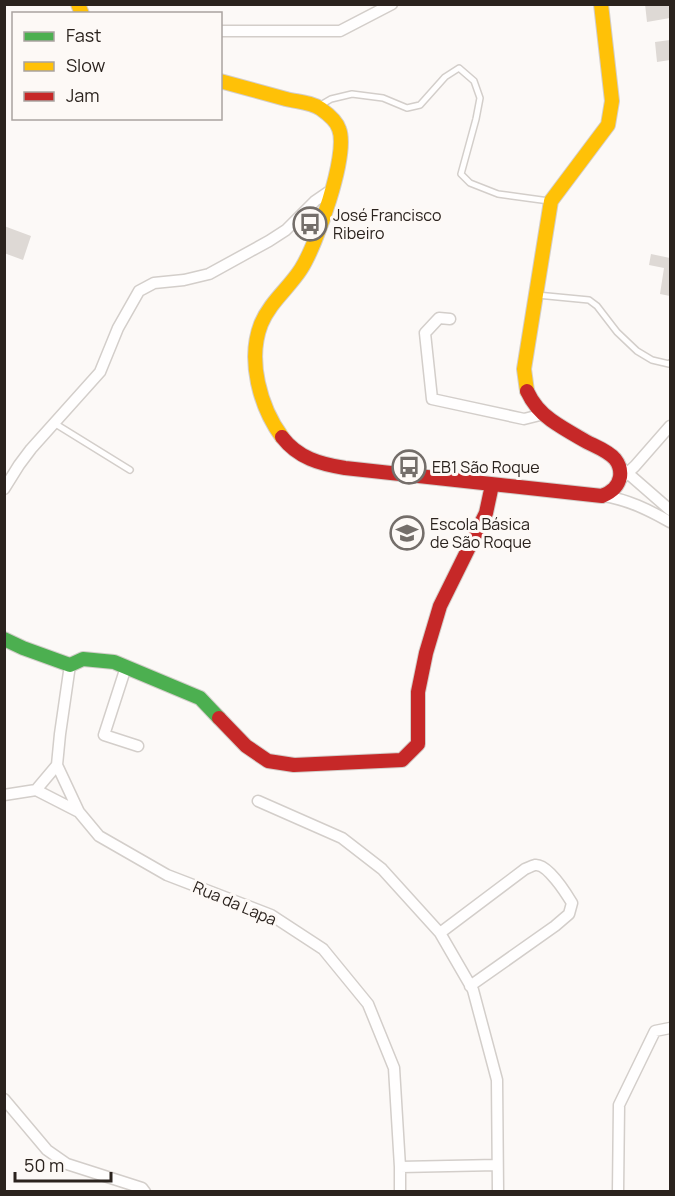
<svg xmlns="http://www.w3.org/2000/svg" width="675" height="1196" font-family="Manrope,sans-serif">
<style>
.building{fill:#ded9d5}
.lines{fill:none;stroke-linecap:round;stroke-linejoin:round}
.lane-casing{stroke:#d3ceca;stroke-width:8}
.street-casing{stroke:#d3ceca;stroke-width:13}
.fast-casing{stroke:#d3ceca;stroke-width:16}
.slow-casing{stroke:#d3ceca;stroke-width:16}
.jam-casing{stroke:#d3ceca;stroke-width:16}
.lane{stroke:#fffefe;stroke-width:5}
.street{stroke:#fffefe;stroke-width:10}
.fast{stroke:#4caf50;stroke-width:14}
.slow{stroke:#ffc107;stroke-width:14}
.jam{stroke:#c62828;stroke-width:14}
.labels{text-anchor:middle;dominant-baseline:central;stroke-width:6;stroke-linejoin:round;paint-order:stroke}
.poi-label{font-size:16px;fill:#2b231e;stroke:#fdf9f6;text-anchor:start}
.street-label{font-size:16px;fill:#2b231e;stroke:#fdf9f6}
</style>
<rect width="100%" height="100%" fill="#fcf9f7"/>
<path class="building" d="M645,4h25v14l-23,4z
M670,40v20l-13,2 -2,-20z
M4,226l27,10 -8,24 -19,-7z
M651,254l19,4v38l-10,-2 4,-26 -15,-3z"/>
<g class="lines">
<g class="lane-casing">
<path id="lane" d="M319,106l12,-7 21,-5 31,4 24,10 13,-3 25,-28 14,-9 15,13 6,17 -4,21 -15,55 9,9 28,11 51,7
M537,295l52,5 8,6 20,26 20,19 15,9 17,4 1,-1
M54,423l76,47"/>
</g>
<g class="street-casing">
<path id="street" d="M220,31h120l52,-27
M450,319l-11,-1 -14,15 7,66 92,20 20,-5
M623,469l47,41
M620,480l15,-14 35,-40
M4,489l15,-24 12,-16 69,-77 18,-44 21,-37 15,-8 30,-3 25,-6 60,-33 17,-11 29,-29 16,-11
M603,496c24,3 46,14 67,26
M126,667l-22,68 34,11
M57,765l22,47 20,24 68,39 104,40 52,34 45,55 26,64 6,99v25
M36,790l43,22
M4,795l32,-5 21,-25 3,-31 10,-69
M258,801l84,37 40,31 58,64 33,57 24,90 1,112
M440,933l85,-64c3,-1 6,-3 10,-4 12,-2 31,28 37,38l-3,11 -14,12 -85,60
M4,1099l43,51 20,14 75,24 3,4
M400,1167l97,-2
M618,1192l1,-87 36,-74 15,-3"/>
</g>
<g class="fast-casing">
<path id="fast" d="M4,639l19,9 47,17 13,-6 31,3 86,36 19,20"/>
</g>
<g class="slow-casing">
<path id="slow" d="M78,4l4,10
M220,81c22,6 44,12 66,18 12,3 25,3 35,10 7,5 16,13 18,20 10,25 -23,117 -38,140 -12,19 -31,33 -40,55 -14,36 -1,83 21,113
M527,391l-3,-22 27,-168 57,-76 4,-24 -11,-97"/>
</g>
<g class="jam-casing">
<path id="jam" d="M282,437c16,21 38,27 63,31l257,28c10,-4 16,-9 18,-19 1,-7 -1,-13 -5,-18 -7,-8 -18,-12 -28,-17 -12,-7 -25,-14 -36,-22 -10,-7 -19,-18 -24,-29
M219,718l27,28 22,15 26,4 108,-5 16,-16v-52l8,-39 14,-47 46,-93 6,-28"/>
</g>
<use href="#lane" class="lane"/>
<use href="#street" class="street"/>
<use href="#fast" class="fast"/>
<use href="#slow" class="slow"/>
<use href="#jam" class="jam"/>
</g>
<defs>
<g id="bus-ring" transform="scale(1.725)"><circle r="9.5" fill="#fdf9f6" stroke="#746e6a" stroke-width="1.5"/><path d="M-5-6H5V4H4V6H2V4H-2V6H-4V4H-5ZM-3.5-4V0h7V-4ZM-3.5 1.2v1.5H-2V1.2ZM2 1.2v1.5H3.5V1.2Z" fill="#746e6a"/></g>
<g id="school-ring" transform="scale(1.725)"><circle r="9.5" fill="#fdf9f6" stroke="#746e6a" stroke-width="1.5"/><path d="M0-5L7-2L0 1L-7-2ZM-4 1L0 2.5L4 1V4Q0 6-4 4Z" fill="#746e6a"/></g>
</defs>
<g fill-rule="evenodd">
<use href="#bus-ring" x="310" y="224"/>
<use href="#bus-ring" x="409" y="467"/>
<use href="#school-ring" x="407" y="533"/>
</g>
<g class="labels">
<g class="poi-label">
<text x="333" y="215">José Francisco<tspan x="333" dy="18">Ribeiro</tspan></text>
<text x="432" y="467">EB1 São Roque</text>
<text x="430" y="524">Escola Básica<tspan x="430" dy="18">de São Roque</tspan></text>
</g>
<g class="street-label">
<text transform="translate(235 903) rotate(23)">Rua da Lapa</text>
</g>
</g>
<rect width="675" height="1196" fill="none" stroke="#2b231e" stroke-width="12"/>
<rect x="12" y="12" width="210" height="108" fill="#fdf9f6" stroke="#a9a3a0" stroke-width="1.5"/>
<rect x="24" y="32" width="30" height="9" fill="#4caf50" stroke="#a9a3a0" stroke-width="1.5"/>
<text x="66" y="42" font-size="18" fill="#2b231e">Fast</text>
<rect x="24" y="62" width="30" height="9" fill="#ffc107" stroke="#a9a3a0" stroke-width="1.5"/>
<text x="66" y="72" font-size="18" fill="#2b231e">Slow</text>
<rect x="24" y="92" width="30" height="9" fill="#c62828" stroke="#a9a3a0" stroke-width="1.5"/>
<text x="66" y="102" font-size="18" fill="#2b231e">Jam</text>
<path d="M15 1172v9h96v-9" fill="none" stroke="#2b231e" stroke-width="3"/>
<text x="24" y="1172" font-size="18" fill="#2b231e" stroke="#fdf9f6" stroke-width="4.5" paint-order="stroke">50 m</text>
</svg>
